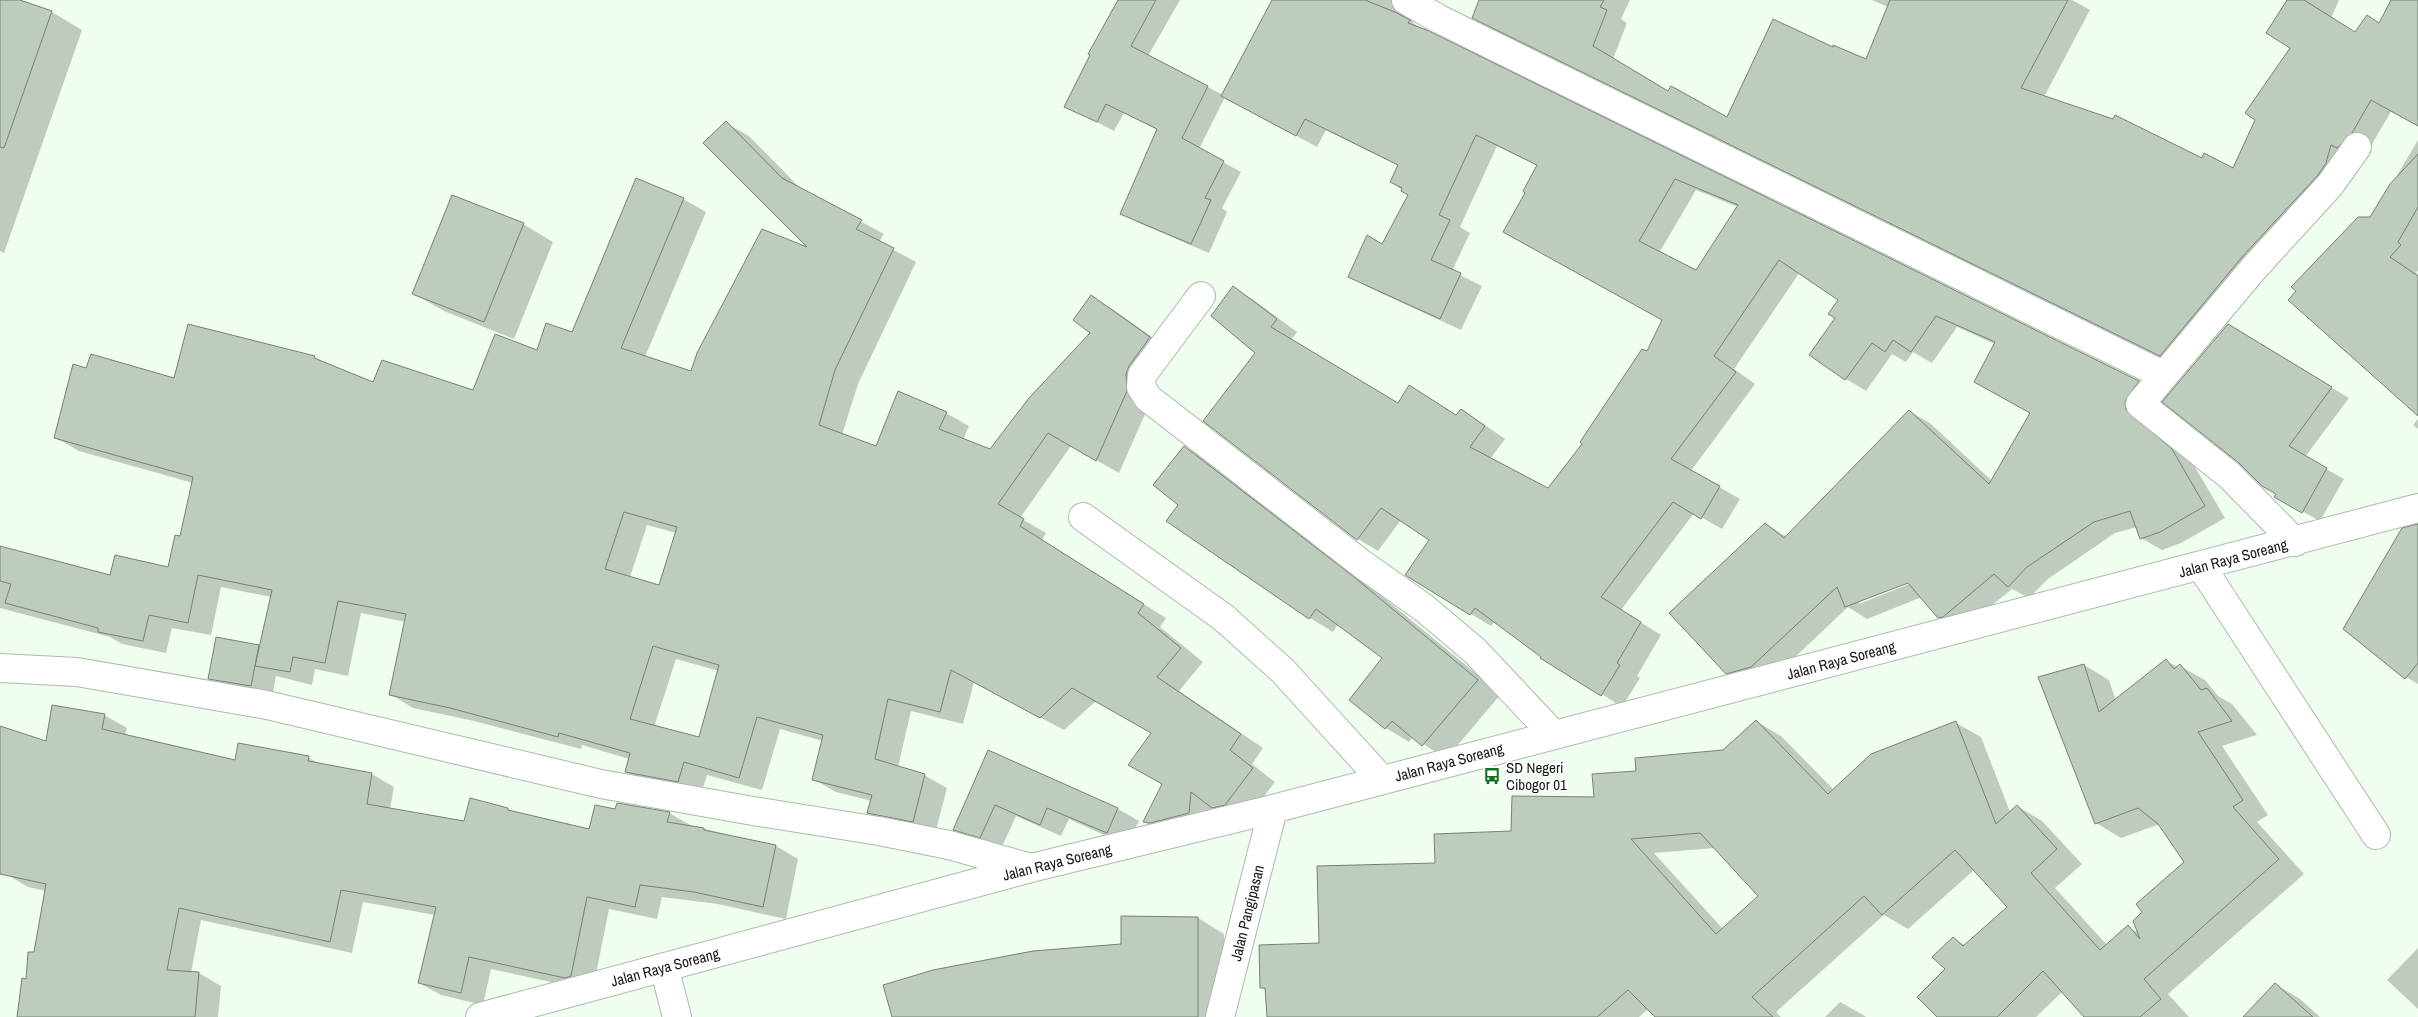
<svg xmlns="http://www.w3.org/2000/svg" width="2418" height="1017" font-family="'Archivo Narrow',sans-serif">
<style>
.shadow{fill:#0003;fill-rule:evenodd}
.building{fill:#beccbe;stroke:#758275;fill-rule:evenodd}
.lines{fill:none;stroke-linecap:round;stroke-linejoin:round}
.minor-casing{stroke:#acb9ab;stroke-width:30}
.major-casing{stroke:#acb9ab;stroke-width:30}
.minor{stroke:#fff;stroke-width:28}
.major{stroke:#fff;stroke-width:28}
.labels{text-anchor:middle;dominant-baseline:central;stroke-width:4;stroke-linejoin:round;paint-order:stroke}
.street-label{font-size:15px;fill:#141914;stroke:#fff}
.poi-label{font-size:15px;fill:#141914;stroke:#fff;text-anchor:start}
</style>
<rect width="100%" height="100%" fill="#effeef"/>
<path class="shadow" d="M0,0h16l36,12 30,18 -78,223 -4,-2z
M1120,0h60l-32,56 75,39 51,-95h144l-7,12 2,11 15,9 731,362 -14,19 47,49 33,56 -44,25 -19,7 -21,-12 -4,-11 -22,6 -67,46 -19,19 -17,-9 -48,39 -5,1 -21,-12 -16,-20 -55,22 -19,-12 -76,72 -24,6 -21,-12 39,-149 21,13 122,-126 21,12 62,58 39,-68 -36,-69 -38,-17 -25,36 -19,-11 -7,10 -14,-8 -26,37 -20,-12 -35,-24 26,-37 3,-19 -40,-27 -66,97 21,15 -64,87 49,28 -18,30 -28,-16 -73,97 40,25 -24,41 3,2 -18,29 -79,-51 -48,-35 -4,5 -20,-12 -40,-74 -30,-20 -23,31 -20,-12 -101,-186 -23,-65 20,12 43,32 -6,8 107,64 59,12 4,-5 21,12 23,16 -15,20 58,31 99,-137 16,-33 -136,-128 11,-26 -41,-20 -37,81 10,6 -18,38 30,15 -21,44 -91,-42 -21,-12 34,-31 26,-50 -18,-13 8,-16 -73,-36 -9,17 -92,-50 -26,52 42,23 -19,36 5,4 -18,41 -70,-30 -17,-10 36,-83 -34,-17 -10,18 -48,-25zM1696,190l42,17 -42,65 -37,-19zM1914,580v2l-55,22v-3z
M1480,0h150l-9,19 6,4 -14,36 56,33 59,27 105,-70 34,12 21,-54 -16,-7h200l18,10 -46,87 189,72 52,-112 107,53 -20,34 -191,223 -687,-338 -21,-12z
M2288,0h51l-26,60z
M726,123l23,13 53,54 82,44 -5,8 37,20 -58,122 -16,51 34,12 70,-34 23,13 -6,14 27,11 102,-118 -1,-37 23,14 58,41 -20,28 -3,26 -30,68 -48,-27 -51,72 26,15 -4,7 124,78 -6,9 43,35 -24,29 84,57 -11,16 23,18 -27,35 -12,3 -22,-13 -3,19 -44,9 -22,-13 18,-38 -11,-51 -56,-32 -32,29 -90,-48 -11,42 -52,-13 -13,56 26,8 23,13 -12,46 -44,-8 -23,-13 4,-12 -36,-9 -23,-13 10,-38 -43,-12 -18,61 -55,-15 -6,19 -52,-9 -23,-13 3,-13 -47,-14 -1,4 -107,-28 -61,-13 -23,-14 16,-72 -45,-9 -13,63 -33,-7 -3,16 -36,-9 -4,22 -42,-8 -21,-12 49,-32 3,1 10,-50 -50,-10 -10,48 -39,-7 -6,25 -44,-9 -12,-7 -110,-29v-61l111,30 58,-8 12,-31 12,-55 -114,-32 -23,-13 31,-68 88,10 139,-23 15,9 44,17 101,9 63,-41 36,-17 110,-135 23,13 -61,145 46,15 121,-122zM647,525l29,8 -16,53 -30,-9zM676,659l43,12 -19,68 -46,-12z
M2418,140v130l-2,3 2,1v140l-47,-195z
M523,224l30,18 -39,97 -70,-28 -30,-17z
M2245,336l104,62 -44,59 39,22 -24,42 -44,-24 1,-3z
M2418,419v10l-5,-4z
M1184,447l24,14 169,131 124,102 -55,65 -33,-22 -4,5 -23,-14 -35,-28 33,-42 -46,-34 -5,8 -23,-14 -142,-97 12,-17z
M2418,539v145l-17,-10z
M2166,661l12,6 2,-1 25,14 13,16 14,8 25,31 -35,11 46,69 -11,7 47,52 -136,120 21,23h-103l-23,-26 -27,26h-98l15,-79 12,7 43,-37 -34,-38 -66,59 -24,-14 -108,97 5,5h-124l-9,-8 -9,8h-370l-3,-27 -5,-3 175,-123 159,-65 42,-27 87,-21 32,-30 25,15 53,54 122,-67 25,14 29,75 7,-6 25,15 40,43 -27,24 52,57 21,-18 11,6 47,-71 -26,-38 -39,14 -25,-15 -12,-158 25,15 7,21zM1715,848l45,48 -37,33 -69,-76z
M104,715l23,13 -2,7 111,26 73,-3 13,7 50,9 22,13 -4,22 75,14 43,-14 6,4 76,18 26,-20 53,2 23,13 84,20 22,13 -12,60 -68,-15 -56,-7 -5,22 -48,-10 -16,80 -5,1 -97,-21 -8,36 -42,-10 -22,-12 16,-68 -72,-13 -11,51 -151,-33 -10,53h8l22,13 -3,31h-200l17,-63 11,-63 -18,-4 -22,-13 -6,-34v-112l47,14z
M988,752l130,57 21,12 -13,24 -57,-26 -8,17 -45,-20 -15,33 -25,-8 -21,-12z
M1198,918l26,16v83h-330l228,-72z
M2418,948v61l-31,-29z
M2275,984l25,15 20,18h-75z
M1840,1002l25,14 1,1h-41z"/>
<path class="building" d="M0,0h20l32,11 -48,137 -4,-1z
M1118,0h38l-25,46 77,40 -26,52 42,23 -19,37 6,2 -20,44 -71,-30 37,-85 -51,-25 -9,18 -33,-15 26,-52 -2,-1z
M1272,0h93l32,13 13,7 -2,3 21,8 710,350 -14,20 1,9 46,39 33,57 -45,26 -20,7 -10,-28 -36,11 -67,45 -19,20 -14,-13 -51,43 -5,1 -30,-35 -63,24 -8,-20 -86,80 -25,7 -57,-61 96,-90 19,15 125,-128 80,74 41,-71 -56,-31 21,-40 -59,-26 -25,36 -18,-12 -8,12 -13,-9 -27,37 -36,-25 26,-37 -7,-4 10,-14 -59,-40 -65,96 22,16 -65,87 49,27 -19,33 -28,-17 -72,95 40,25 -24,41 3,2 -19,31 -61,-38 1,-1 -66,-49 -5,7 -65,-40 24,-35 -48,-32 -24,32 -154,-119 52,-68 -44,-37 22,-30 44,33 -6,8 127,76 11,-18 47,30 5,-6 24,17 -15,21 78,41 34,-44 -2,-2 62,-93 5,2 15,-31 -159,-88 22,-39 -2,-2 14,-26 -61,-30 -37,80 11,5 -19,40 30,13 -21,46 -92,-42 19,-42 15,9 26,-49 -7,-4 1,-3 -12,-6 8,-17 -93,-46 -9,17 -75,-40zM1675,179l63,26 -42,65 -57,-29z
M1479,0h125l-4,7 7,3 -14,36 75,45 3,-5 56,31 46,-98 60,28v-2l33,14 24,-59h178l-47,88 92,31 2,-4 87,43 2,-5 29,15 22,-48 -10,-7 45,-65 -24,-15 21,-33h17l51,32 12,-17 12,8 12,-23h27v126l-47,-26 -19,33 -15,15 -6,-3 -5,18 -8,12 -76,82 -82,99 -688,-338z
M726,121l56,57 80,42 -6,9 38,19 -59,122 -16,55 57,21 22,-55 49,21 -8,17 51,20 39,-51 61,-65 -17,-13 18,-25 59,42 -21,29 -3,8 1,17 -31,70 -48,-28 -50,71 26,15 -4,7 124,78 -6,9 43,35 -24,29 84,57 -11,16 23,18 -28,37 -13,3 -21,-16 -2,21 -39,10 -7,-1 19,-38 -34,-19 23,-32 -79,-45 -32,30 -89,-48 -11,42 -52,-13 -13,60 50,15 -12,48 -46,-9 5,-18 -60,-15 11,-45 -66,-18 -18,61 -55,-16 -6,20 -53,-10 5,-19 -71,-20 -1,4 -108,-29 -61,-13 17,-81 -68,-13 -13,62 -32,-6 -3,15 -35,-6 17,-76 -74,-15 -10,48 -39,-8 -6,26 -45,-9v-4l-93,-25 6,-19 -11,-3v-35l110,29 5,-20 53,12 7,-32 5,1 13,-59 -139,-39 19,-74 13,4 5,-14 83,24 14,-54 127,32 -1,2 59,24 9,-22 91,30 22,-56 42,16 9,-27 26,9 64,-154 48,20 -63,150 70,23 6,-18 65,-124 45,18 -104,-104zM624,512l53,15 -18,58 -54,-16zM653,646l66,19 -20,72 -69,-18z
M2418,154v53l-20,35 3,3 -11,12 28,19v140l-130,-116 8,-9 -5,-4 67,-70h12l20,-33z
M452,195l72,28 -40,99 -72,-28z
M2228,324l104,63 -43,59 38,22 -25,45 -28,-16 2,-3 -14,-8 -23,-23 -77,-61z
M1184,446l170,131 124,103 -56,66 -30,-25 -7,8 -36,-29 33,-42 -66,-49 -7,10 -143,-98 12,-16 -25,-20z
M2418,524v139l-13,16 -62,-50 59,-101z
M216,637l43,8 -8,41 -43,-7z
M2166,659l8,10 6,-5 21,26 6,-2 25,33 -34,11 45,68 -10,7 46,52 -135,120 17,20 -21,18h-56l-41,-46 -46,46h-60l-20,-20 28,-28 -13,-12 21,-20 10,9 44,-39 -52,-57 -73,65 -18,-19 -112,101 21,20h-118l-27,-27 -31,27h-330l-2,-29h-5l-1,-43 60,-2 -2,-77 118,-3 -1,-29 77,-3 1,-35 82,1 -2,-23 44,-3 -1,-13 88,-8 33,-30 72,74 43,-40 85,-33 40,103 21,-19 40,44 -26,24 69,77 28,-25 12,14 -7,-18 9,-9 -6,-8 48,-42 -26,-38 -20,-16 -43,16 -57,-147 46,-13 15,48zM1700,833l58,63 -42,38 -85,-95z
M52,705l53,9 -3,15 133,31 3,-17 71,13 -1,5 64,12 -5,31 97,17 6,-23 38,10v2l81,19 6,-24 20,4 2,-6 53,9 -3,10 37,6v2l72,15 -13,62 -69,-15 -54,-7 -5,22 -48,-10 -16,79 -6,2 -96,-21 -8,36 -43,-10 18,-76 -95,-17 -11,52 -151,-34 -12,62 32,2 -4,45h-178l5,-39 4,1 2,-27h6l12,-68 -46,-10v-148l46,15z
M988,750l130,58 -11,25 -60,-25 -7,17 -45,-20 -15,33 -27,-8z
M1121,916l77,1v100h-306l-9,-32 50,-15 100,-19 88,-7z
M2275,983l38,34h-70z"/>
<g class="lines">
<g class="minor-casing">
<path id="minor" d="M1406,0l33,19 724,356
M1201,296l-59,79 -1,12 7,11 214,166 62,44 51,43 79,84
M1083,517l141,101 59,53 99,109
M2295,542l-66,-67 -89,-71 114,-136 76,-83 27,-38
M2201,566l175,269
M0,668l77,4 190,33 334,79 152,27 126,20 70,14 82,23
M664,967l13,50
M1220,1017l53,-208"/>
</g>
<g class="major-casing">
<path id="major" d="M480,1017l551,-149 242,-59 1145,-301"/>
</g>
<use href="#minor" class="minor"/>
<use href="#major" class="major"/>
</g>
<defs>
<g id="bus-bare" transform="scale(1.35)"><path d="M-5-6H5V4H4V6H2V4H-2V6H-4V4H-5ZM-3.5-4V0h7V-4ZM-3.5 1.2v1.5H-2V1.2ZM2 1.2v1.5H3.5V1.2Z" fill="#127221" stroke="#fff" stroke-width="2.5" paint-order="stroke"/></g>
</defs>
<g fill-rule="evenodd">
<use href="#bus-bare" x="1492" y="776"/>
</g>
<g class="labels">
<g class="street-label">
<text transform="translate(2233 558) rotate(-15)">Jalan Raya Soreang</text>
<text transform="translate(1841 660) rotate(-15)">Jalan Raya Soreang</text>
<text transform="translate(1449 762) rotate(-15)">Jalan Raya Soreang</text>
<text transform="translate(1057 862) rotate(-14)">Jalan Raya Soreang</text>
<text transform="translate(1247 913) rotate(-76)">Jalan Pangipasan</text>
<text transform="translate(665 967) rotate(-15)">Jalan Raya Soreang</text>
</g>
<g class="poi-label">
<text x="1506" y="767">SD Negeri<tspan x="1506" dy="17">Cibogor 01</tspan></text>
</g>
</g>
</svg>
